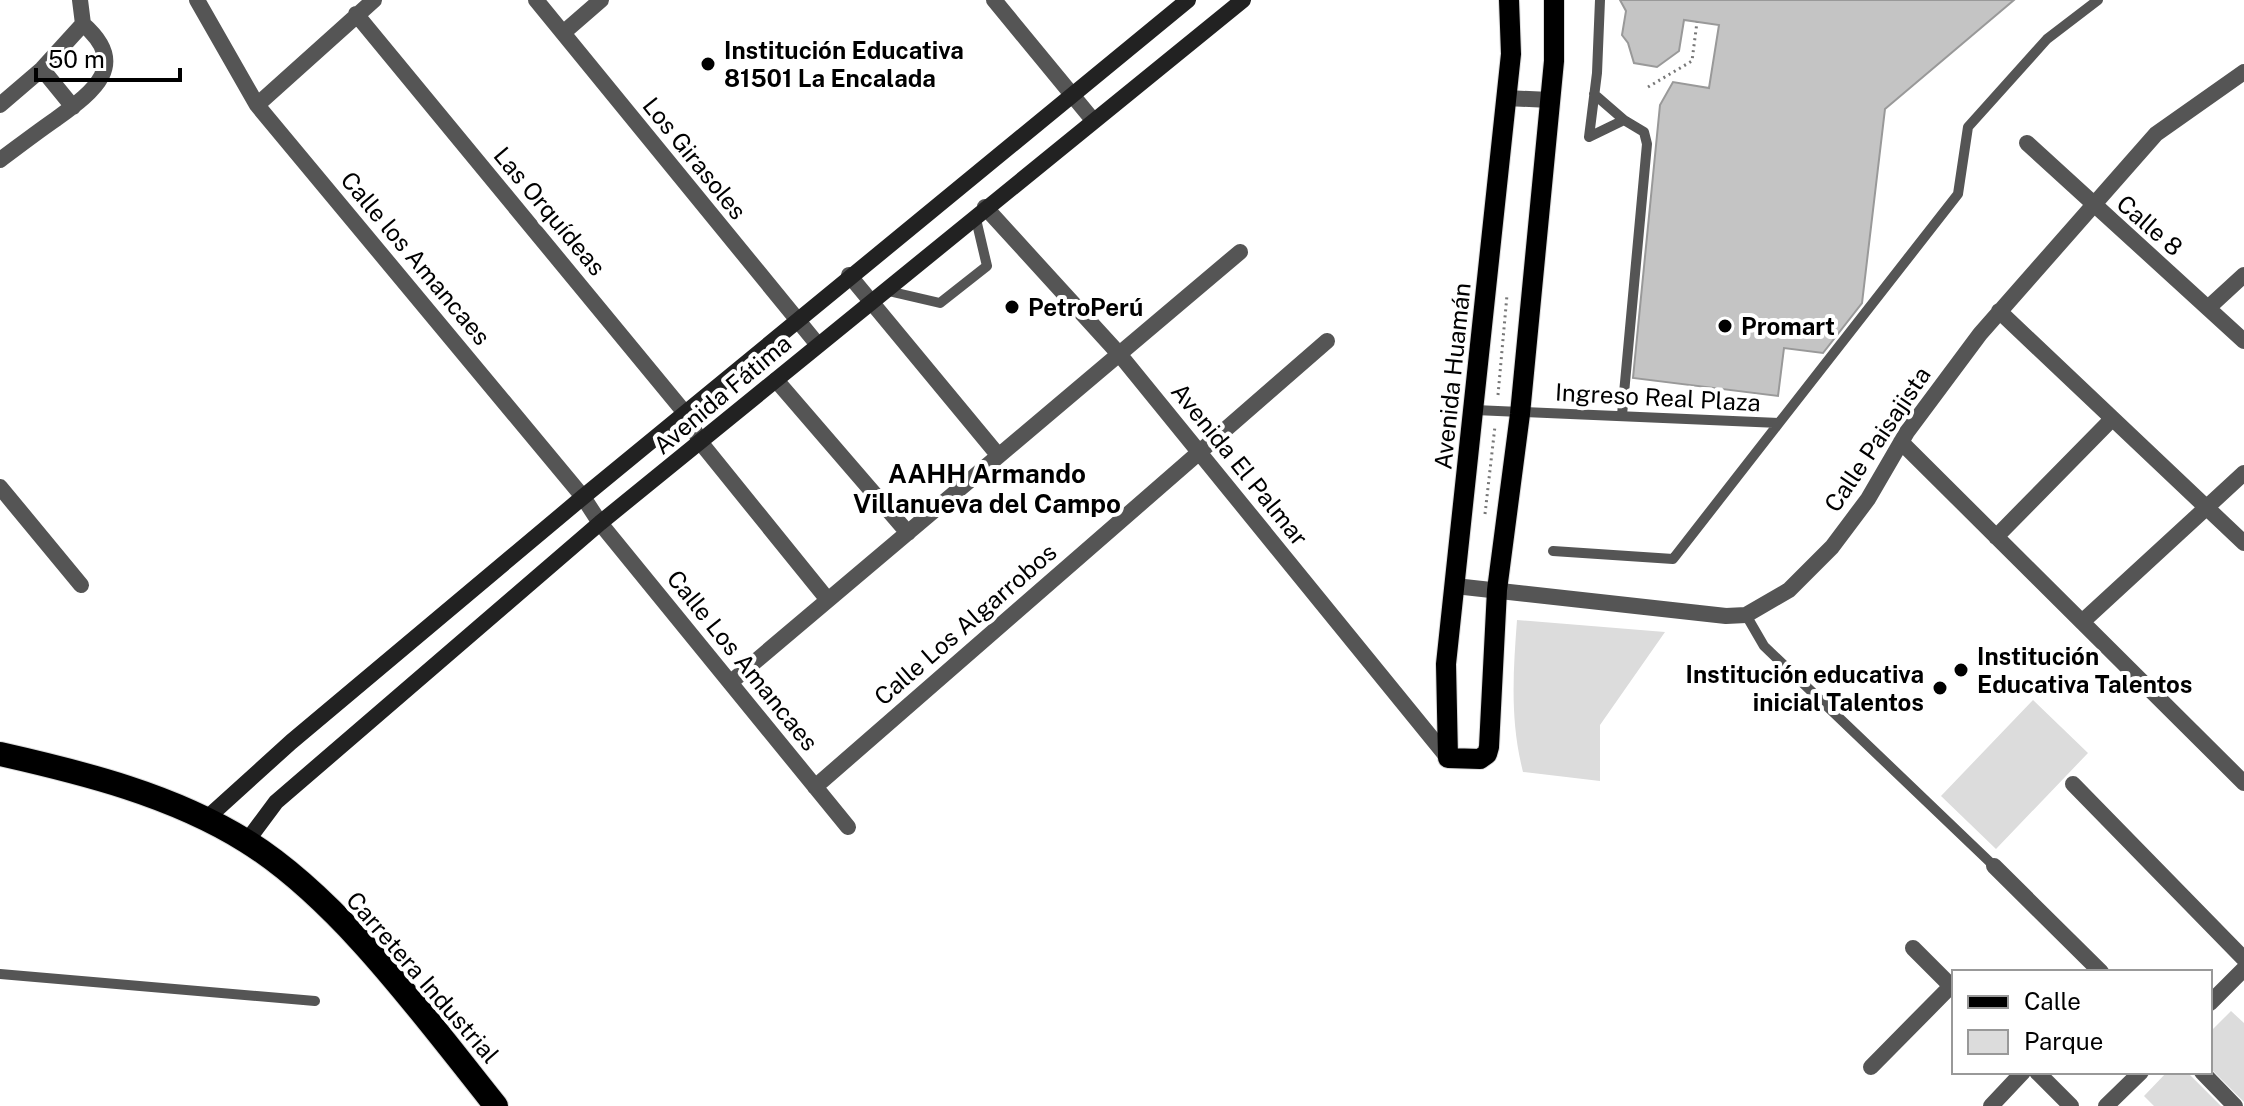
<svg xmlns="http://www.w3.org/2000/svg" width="2244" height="1106" font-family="'Public Sans',sans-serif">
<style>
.green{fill:#dcdcdc}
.building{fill:#c4c4c4;stroke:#999;stroke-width:2}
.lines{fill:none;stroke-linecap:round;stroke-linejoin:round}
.primary-casing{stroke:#dbdbdb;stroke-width:22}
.highway-casing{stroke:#dbdbdb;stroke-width:26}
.path{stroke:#777;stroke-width:3;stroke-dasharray:2 4;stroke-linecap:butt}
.lane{stroke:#555;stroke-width:10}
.street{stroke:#555;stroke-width:16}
.secondary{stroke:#222;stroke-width:16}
.primary{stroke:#000;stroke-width:20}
.highway{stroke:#000;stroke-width:24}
.poi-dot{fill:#000;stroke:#fff;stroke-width:3}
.labels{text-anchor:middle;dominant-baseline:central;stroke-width:8;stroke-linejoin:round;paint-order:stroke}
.poi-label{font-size:24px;font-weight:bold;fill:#000;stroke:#fff;text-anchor:start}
.street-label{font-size:24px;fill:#000;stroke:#fff}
.neighbourhood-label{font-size:26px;font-weight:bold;fill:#000;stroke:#fff}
</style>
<rect width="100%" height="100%" fill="#fff"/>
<path class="green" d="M1517,620l148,12 -65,93v56l-77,-9c-13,-52 -10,-98 -6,-152z
M2033,700l55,53 -92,96 -55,-53z
M2231,1011l13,12v79l-34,-34v-36z
M2167,1072h20l34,34h-67l-10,-10z"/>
<path class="building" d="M1620,0h394l-129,109 -23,194 -39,50 -39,-5 -6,48 -145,-18 27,-273 13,-23 36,6 10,-63 -35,-5 -5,31 -22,16 -23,-4 -6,-20 -6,-8 4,-24z"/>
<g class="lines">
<g class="primary-casing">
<path id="primary" d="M1509,0l2,54 -65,610 2,94 32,1 7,-5 2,-7 8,-157 23,-176 34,-353v-61"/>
</g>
<g class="highway-casing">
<path id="highway" d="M0,754c84,19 172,41 246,87 95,59 180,178 250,265"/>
</g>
<path class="path" d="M1648,87l44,-26 5,-39
M1498,395l9,-100
M1485,514l10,-88"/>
<path class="lane" d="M1594,94l30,26 20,12 3,12 -25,271
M1589,137l8,-64 3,-73
M1589,137l35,-17
M884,290l56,13 47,-37 -12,-51
M1475,410l304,13 179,-229 10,-67 79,-88 51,-39
M1553,551l120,8 106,-136
M1746,615l18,31 230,220
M0,974l315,27"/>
<path class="street" d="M197,0l60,105 326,392 17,26 248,304
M536,0l282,345
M994,0l98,119
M356,14l329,399 16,30 127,157
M563,33l38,-33
M42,69l31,38
M1506,98l44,2
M0,105l42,-36 41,-45 -3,-24
M257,105l117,-105
M2027,143l217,198
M0,160c19,-14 37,-28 56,-41 38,-28 74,-54 27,-95
M985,207l135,148 328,403
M849,275l149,180
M2208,308l36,-33
M1999,311l245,232
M776,380l132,153
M1901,442l343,341
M0,487l81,98
M1996,537l116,-118
M1455,586l271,30 20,-1 43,-25 43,-43 36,-48 39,-67 73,-98 176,-200 88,-62
M2082,622l162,-149
M731,682l509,-430
M2073,784l171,175
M815,787l512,-446
M1994,866l107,106
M1913,948l41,41
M2210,1003l34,-34
M1871,1067l80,-81
M2037,1072l34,34
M2202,1072l33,34
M1991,1106l32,-34
M2106,1106l35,-34"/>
<path class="secondary" d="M206,819l85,-77 292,-245 605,-497
M247,841l29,-39 324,-279 643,-523"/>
<use href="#primary" class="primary"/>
<use href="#highway" class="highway"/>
</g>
<g class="poi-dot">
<circle cx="708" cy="64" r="8"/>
<circle cx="1012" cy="307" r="8"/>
<circle cx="1725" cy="326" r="8"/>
<circle cx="1961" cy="670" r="8"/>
<circle cx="1940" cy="688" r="8"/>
</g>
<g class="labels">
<g class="poi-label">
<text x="724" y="50">Institución Educativa<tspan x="724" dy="28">81501 La Encalada</tspan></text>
<text x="1028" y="307">PetroPerú</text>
<text x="1741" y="326">Promart</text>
<text x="1977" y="656">Institución<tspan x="1977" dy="28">Educativa Talentos</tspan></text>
<text x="1924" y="674" text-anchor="end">Institución educativa<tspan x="1924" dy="28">inicial Talentos</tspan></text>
</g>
<g class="street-label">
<text transform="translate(695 158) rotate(51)">Los Girasoles</text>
<text transform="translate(550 211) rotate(50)">Las Orquídeas</text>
<text transform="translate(2150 225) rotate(41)">Calle 8</text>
<text transform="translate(416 258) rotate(50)">Calle los Amancaes</text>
<text transform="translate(1452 376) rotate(-84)">Avenida Huamán</text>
<text transform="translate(722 394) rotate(-40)">Avenida Fátima</text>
<text transform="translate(1658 397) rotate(3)">Ingreso Real Plaza</text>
<text transform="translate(1877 439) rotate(-56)">Calle Paisajista</text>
<text transform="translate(1240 464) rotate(51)">Avenida El Palmar</text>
<text transform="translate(965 624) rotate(-41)">Calle Los Algarrobos</text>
<text transform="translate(743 660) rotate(51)">Calle Los Amancaes</text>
<text transform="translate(423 977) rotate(49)">Carretera Industrial</text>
</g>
<g class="neighbourhood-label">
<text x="987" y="473">AAHH Armando<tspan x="987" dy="30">Villanueva del Campo</tspan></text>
</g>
</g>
<rect x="1952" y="970" width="260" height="104" fill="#ffffff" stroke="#999999" stroke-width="2"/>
<rect x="1968" y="996" width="40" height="12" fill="#000000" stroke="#999999" stroke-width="2"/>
<text x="2024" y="1010" font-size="24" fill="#000000">Calle</text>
<rect x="1968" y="1030" width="40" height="24" fill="#dcdcdc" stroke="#999999" stroke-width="2"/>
<text x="2024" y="1050" font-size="24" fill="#000000">Parque</text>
<path d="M36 68v12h144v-12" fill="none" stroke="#000000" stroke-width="4"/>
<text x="48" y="68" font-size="24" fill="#000000" stroke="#ffffff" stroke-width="6" paint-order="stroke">50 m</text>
</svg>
